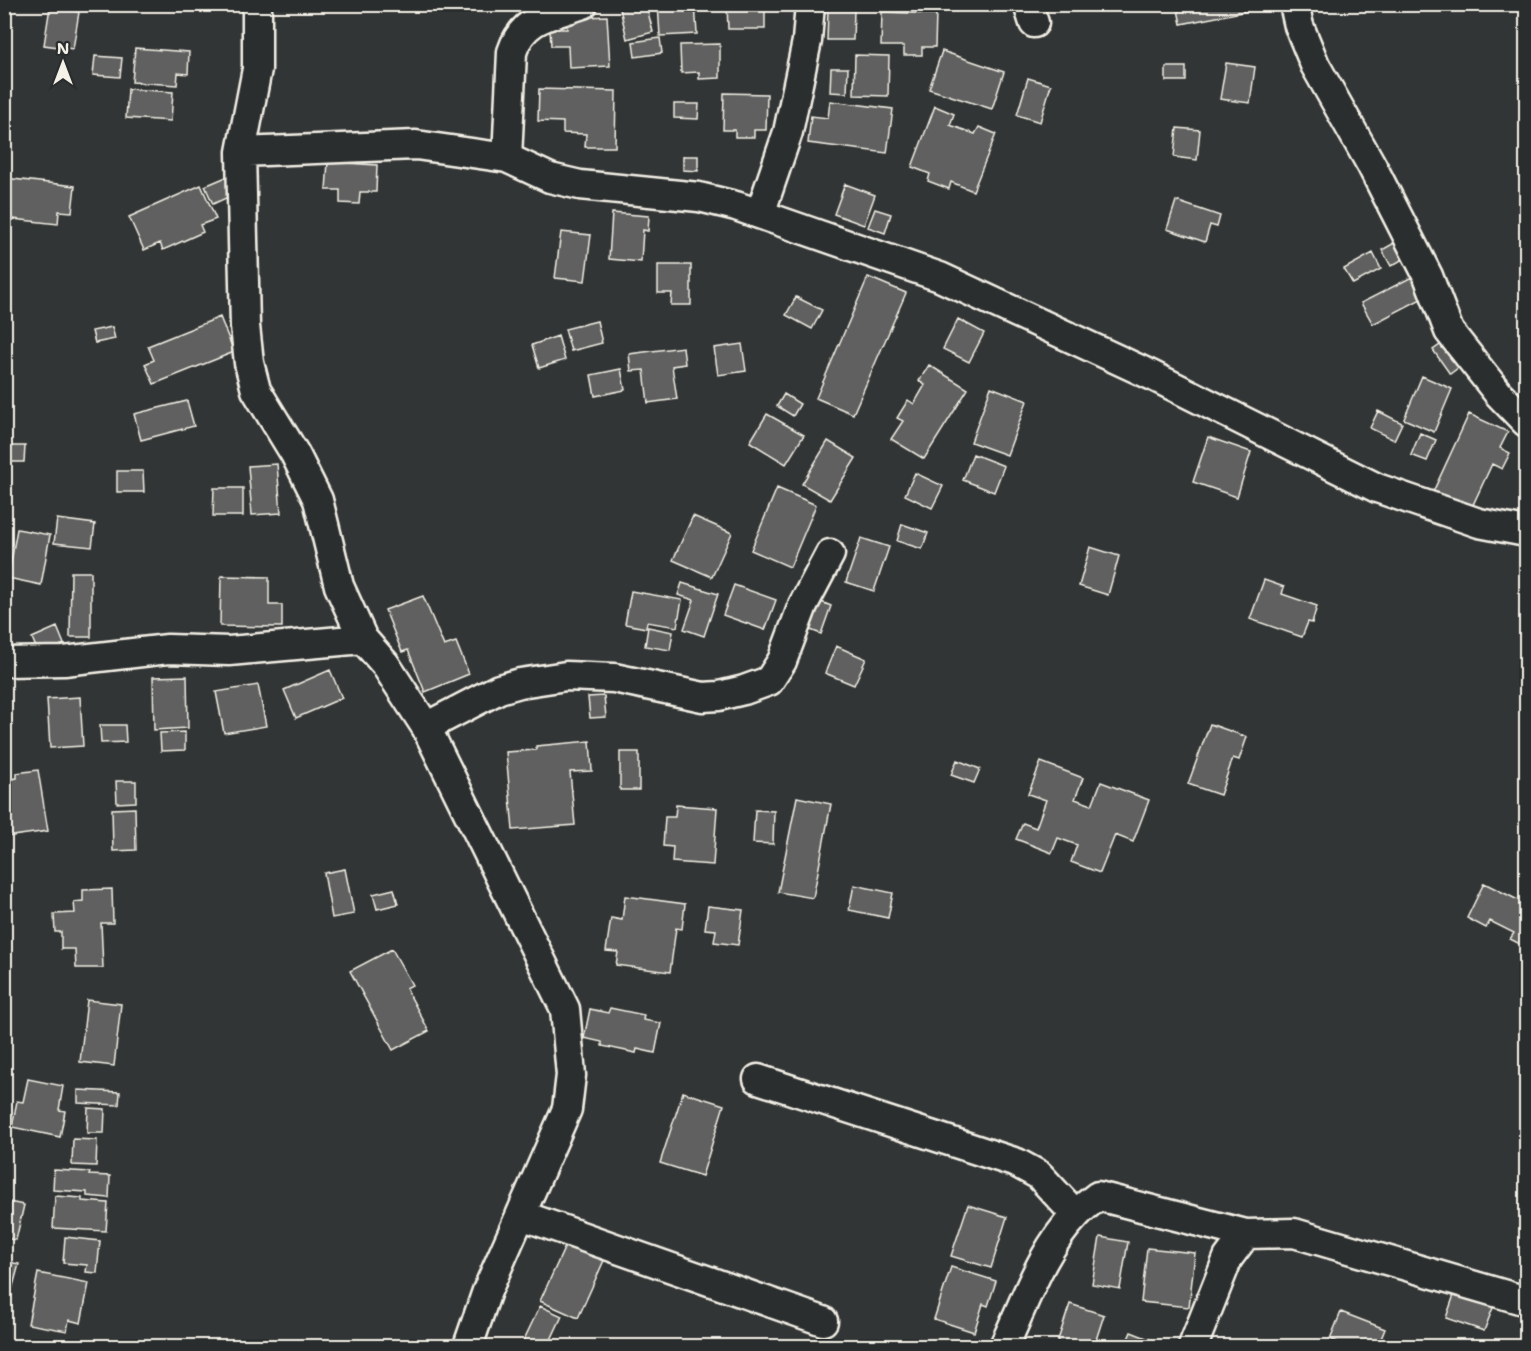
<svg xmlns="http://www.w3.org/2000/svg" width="1531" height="1351" font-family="'Shantell Sans',sans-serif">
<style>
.building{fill:#5f605f;stroke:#f4f1e8;stroke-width:1.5}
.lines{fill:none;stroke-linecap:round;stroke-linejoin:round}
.minor-casing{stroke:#f4f1e8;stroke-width:33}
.minor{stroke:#2a2d2e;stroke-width:28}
</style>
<rect width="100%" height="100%" fill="#323535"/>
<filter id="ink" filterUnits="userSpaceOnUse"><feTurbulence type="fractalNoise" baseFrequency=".0167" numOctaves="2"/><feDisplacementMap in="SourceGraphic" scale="12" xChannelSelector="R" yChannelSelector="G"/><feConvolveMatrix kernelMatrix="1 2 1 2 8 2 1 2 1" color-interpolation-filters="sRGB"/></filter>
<g filter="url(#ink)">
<path class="building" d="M619,4h27l7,28 -26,7z
M658,4h37l2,30 -37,2z
M765,4v25h-37l-1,-24z
M1246,4l1,7 -66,13 -4,-19z
M50,7l29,5 -6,37 -29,-4z
M828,9l26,1 -1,30h-26z
M882,12l54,2 -1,33h-13v8h-18v-9h-23z
M607,16l3,50 -41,2 -1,-22h-17l-1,-17h17l-1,-11z
M660,38l2,15 -27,4 -2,-15z
M720,44v34l-21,1v-7l-18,1 -1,-28z
M135,48l54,4 -1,22 -10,-1 -1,12 -45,-3z
M942,51l62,21 -12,37 -63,-20z
M855,55l34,1 -1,40 -34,-1z
M95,56l27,2 -2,19 -27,-2z
M1226,63l29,4 -5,36 -30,-4z
M1166,67h20v14h-20z
M831,68h17l-1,25 -17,-1z
M1028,78l23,7 -11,37 -23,-7z
M128,89l45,3 -2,29 -45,-3z
M539,89l77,2 -1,56h-30l1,-13 -23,-1v-11l-25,-1z
M724,93l43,1 -1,36h-12v7h-19v-7h-12z
M830,101l63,8 -6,44 -79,-10 3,-27 17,2z
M674,104h25l-1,15 -24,-1z
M935,106l19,8 -4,11 25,9 4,-7 17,7 -23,57 -22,-9 -2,7 -21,-8 2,-7 -18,-7z
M1177,128l23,2 -3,30 -23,-3z
M683,156h15v15l-15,-1z
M328,162l49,3 -1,27h-16l-1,12 -19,-1v-13h-14z
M231,175l8,17 -26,12 -8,-18z
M4,178l71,8 -3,26 -13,-1 -1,13 -54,-6z
M845,184l30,11 -11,30 -30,-11z
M201,185l15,34 -16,6 3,7 -40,18 -3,-7 -16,7 -15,-33z
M1176,201l44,15 -3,11 -7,-2 -5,17 -38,-13z
M875,209l16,5 -6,19 -17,-6z
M612,213l37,3 -1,15 -5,-1 -2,32 -32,-3z
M561,232l30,3 -6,46 -30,-3z
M1396,242l9,16 -14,8 -9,-16z
M1373,253l8,16 -28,15 -9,-15z
M658,265h33v40h-20l1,-12h-14z
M868,277l38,16 -53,121 -37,-16z
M1412,277l11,21 -50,26 -12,-21z
M796,297l26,13 -10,19 -26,-14z
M220,317l14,35 -80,32 -9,-20 9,-4 -6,-14z
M958,319l26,14 -15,29 -26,-13z
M597,321l5,22 -31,8 -6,-22z
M112,327l3,12 -20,4 -3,-12z
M558,336l7,24 -26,8 -7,-23z
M1450,338l17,23 -17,13 -17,-24z
M742,344l4,27 -28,4 -4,-27z
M683,347l2,17 -13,2 5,33 -29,4 -4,-33 -13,1 -2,-17z
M929,365l39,24 -44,70 -33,-20 12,-18 -6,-3 11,-18 6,4 11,-19 -6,-4z
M621,369l4,21 -30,6 -4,-21z
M1422,376l30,13 -18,43 -30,-13z
M991,387l36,14 -20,54 -36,-13z
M784,394l16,10 -7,12 -16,-10z
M187,401l7,25 -53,14 -7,-26z
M1378,411l24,12 -8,17 -24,-12z
M767,414l37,21 -18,29 -36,-22z
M1469,414l39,18 -8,16 10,5 -8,16 -10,-5 -21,45 -38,-17z
M1420,433l16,7 -9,21 -16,-6z
M1208,437l43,15 -14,45 -44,-15z
M828,441l28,17 -26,42 -28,-16z
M7,446h18l-1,16h-17z
M973,454l31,12 -10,26 -31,-12z
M277,464l4,49 -29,2 -4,-49z
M117,471h26l1,21h-27z
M915,473l28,13 -11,22 -27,-13z
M214,488h29v28h-30z
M777,488l39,17 -26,62 -39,-17z
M693,516l39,17 -20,44 -39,-17z
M57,519l38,5 -3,23 -38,-4z
M902,524l26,9 -6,16 -25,-8z
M17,529l33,6 -9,50 -33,-7z
M861,538l28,9 -15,44 -28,-9z
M1090,547l29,9 -11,39 -29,-9z
M71,572h20v65h-21z
M221,576l48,1v28h13v22l-62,-1z
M1264,580l20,7 -2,7 35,12 -5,17 -4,-1 -6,15 -52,-18z
M682,583l36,11 -14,42 -20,-7 10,-29 -16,-5z
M734,585l42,15 -11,30 -42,-15z
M631,591l51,9 -5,27 -30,-5 -1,6 -21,-4z
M423,596l21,50 12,-4 13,32 -44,18 -17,-42 -6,2 -17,-42z
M819,601l12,5 -10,28 -13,-5z
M57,627l7,17 -25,10 -7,-16z
M648,627l25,5 -3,18 -25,-4z
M836,646l30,13 -12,26 -29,-12z
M330,670l12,28 -46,20 -12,-28z
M187,676l1,52 -34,2 -1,-53z
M258,685l8,41 -42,7 -8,-41z
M604,696l2,21 -16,1 -2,-21z
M80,697l3,49 -33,2 -3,-49z
M1210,724l37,13 -8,23 -6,-2 -13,37 -32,-11z
M100,725h25l1,17 -25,1z
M185,732v18l-24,1 -1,-18z
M590,741l2,30 -22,1 5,53 -62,5 -7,-78 30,-2v-4z
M620,752h19v38h-19z
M957,760l23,9 -6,14 -23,-8z
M1041,762l42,16 -8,21 17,6 9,-23 48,18 -16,42 -18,-7 -15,38 -29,-11 6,-17 -19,-7 -6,15 -36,-14 7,-16 13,5 10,-28 -18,-6z
M38,770l10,61 -42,6 -2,-57 13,-2v-5z
M116,781h20v21l-19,1z
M797,797l34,7 -18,94 -35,-6z
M676,805l41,3 -4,57 -41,-3 1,-15 -10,-1 2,-29h10z
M135,808l1,42 -23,1 -1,-42z
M755,810l19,1 -1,33 -20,-1z
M345,869l9,45 -22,4 -8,-45z
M1484,883l42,21v43l-16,-8 4,-6 -24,-12 -4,7 -19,-10z
M854,885l39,8 -5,25 -39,-8z
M112,889l1,34h-12l2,45h-27l-1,-19h-14v-17h-6l-1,-18 21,-1 -1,-11 9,-1v-11z
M394,889l4,15 -21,5 -4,-15z
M625,896l60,8 -3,25 -6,-1 -6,44 -54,-7 2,-13 -12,-1 5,-33 11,2z
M708,906l35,4 -5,35 -24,-3 2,-12 -11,-1z
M392,949l20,36 -6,3 23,43 -36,19 -43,-79z
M87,1000l34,4 -7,62 -34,-4z
M610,1008l34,7 -1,5 18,3 -6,30 -18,-4 -1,4 -34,-7v-4l-18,-4 6,-29 18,4z
M28,1079l35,7 -4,24 6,1 -5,26 -48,-10 5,-26 6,1z
M78,1090l42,2 -1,13 -41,-2z
M683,1092l41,13 -22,71 -42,-13z
M88,1108l17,1 -1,24h-17z
M73,1139l24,1 -1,26 -24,-1z
M54,1170l36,2 -1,3 21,1 -1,22 -22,-2v-4l-34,-2z
M55,1196l27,2v3l26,2 -2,28 -53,-3z
M4,1201l20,4 -8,35 -12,-2z
M968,1205l39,12 -16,51 -40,-12z
M65,1237l35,4 -3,32 -11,-1 1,-7 -24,-2z
M1100,1237l28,5 -8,47 -28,-5z
M568,1240l38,16 -28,62 -38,-17z
M1147,1248l48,5 -6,54 -48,-5z
M4,1261l15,3 -15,55z
M951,1267l45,14 -8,25 -5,-2 -9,28 -40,-13z
M38,1273l51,10 -8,40 -12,-3 -2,11 -39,-7z
M1455,1292l39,13 -10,26 -38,-13z
M1070,1304l34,11 -10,31h-38z
M540,1306l22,10 -14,30h-27z
M1341,1312l44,17 -7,17h-30l-18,-7z
M1131,1332l36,14h-42z"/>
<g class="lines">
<g class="minor-casing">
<path id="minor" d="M257,4v65l-16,83 4,174 4,37 7,27 39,64 23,46 21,86 24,53 22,25 41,63 139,282 6,66 -4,34 -80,182 -19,55
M1028,4l6,19
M1294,4l5,22 16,39 57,101 56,110 21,55 49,62 28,29
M241,152l175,-7 91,13 43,20 30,7 119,12 37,9 204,71 211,98 226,113 102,35 47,9
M507,158l5,-106c11,-35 39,-37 71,-48
M760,214l28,-82 19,-91 3,-37
M4,662l60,-1 104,-12 61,2 134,-12
M426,727l73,-38 21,-6 46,-7 48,2 89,19 16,-1 25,-6 25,-9 13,-20 21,-56 27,-51
M758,1079l259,84 22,12 37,40
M521,1215l302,106
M1004,1346c21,-44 37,-95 72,-131 6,-7 14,-13 22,-19l148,38
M1193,1346l35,-88 18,-24 48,-1 232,68"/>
</g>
<use href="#minor" class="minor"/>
</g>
</g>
<rect width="1531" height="1351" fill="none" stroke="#2a2d2e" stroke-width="24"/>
<rect x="12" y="12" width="1507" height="1327" fill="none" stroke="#f4f1e8" stroke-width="2" filter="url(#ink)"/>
<g transform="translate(63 63)" stroke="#2a2d2e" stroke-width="4.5" paint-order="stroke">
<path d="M0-4.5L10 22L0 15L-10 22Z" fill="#f4f1e8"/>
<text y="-9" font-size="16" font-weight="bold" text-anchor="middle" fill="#f4f1e8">N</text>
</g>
</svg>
